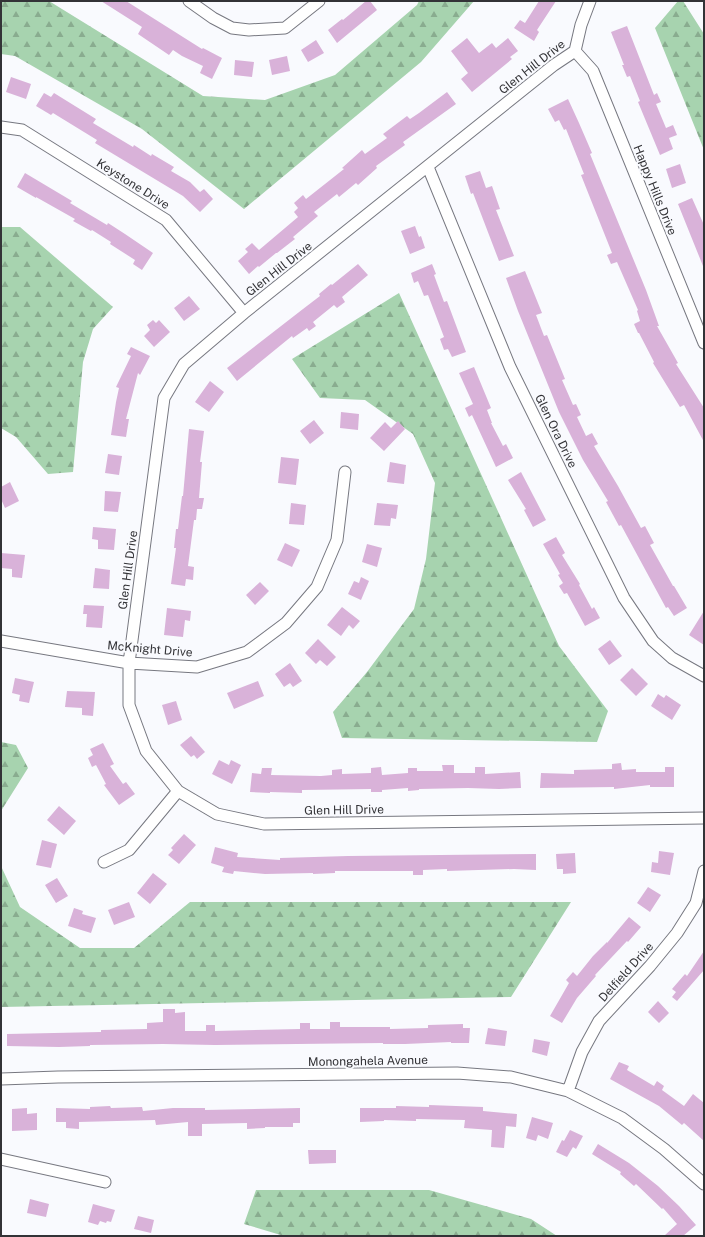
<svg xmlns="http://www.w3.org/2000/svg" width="705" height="1237" font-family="'Public Sans',sans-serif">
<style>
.forest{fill:url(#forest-firs)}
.building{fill:#d9b2d9}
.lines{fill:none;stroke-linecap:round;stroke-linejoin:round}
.minor-casing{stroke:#777880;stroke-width:13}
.minor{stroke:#fff;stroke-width:11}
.labels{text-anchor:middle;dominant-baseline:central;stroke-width:4;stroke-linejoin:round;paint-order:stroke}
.street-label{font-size:12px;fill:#333337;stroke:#f9fafe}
</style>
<defs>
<pattern id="forest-firs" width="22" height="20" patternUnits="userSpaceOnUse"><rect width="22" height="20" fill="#a7d3af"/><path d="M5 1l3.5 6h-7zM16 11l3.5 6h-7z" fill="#89ac8f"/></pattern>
</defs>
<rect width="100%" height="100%" fill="#f9fafe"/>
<path class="forest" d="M1,1h48l154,95 62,4 70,-25 82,-70 2,-4h55l-53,61 -177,147 -102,-80 -127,-73 -14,-2z
M678,1h5l21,33v116l-49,-122z
M1,227h19l93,80 -20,22 -10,33 -10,110 -25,2 -32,-37 -15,-9z
M399,293l160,353 49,65 -11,31 -255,-4 -9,-26 34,-40 47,-63 12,-50 9,-76 -22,-49 -48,-34 -45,-2 -28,-39z
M1,742l15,3 12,23 -27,43z
M1,866l19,41 60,41h54l56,-46h381l-60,95 -510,10z
M256,1190h173l102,29 26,17h-273l-40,-12z"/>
<path class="building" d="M101,1h25l76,48 1,-1 19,10 -10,21 -12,-6 3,-7 -21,-10 -9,-6 -4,5 -31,-21 4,-7z
M366,1h4l7,9 -40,33 -9,-13 14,-11 1,1z
M539,1h17l-19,29 2,2 -5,9 -20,-13 6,-8 5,3z
M627,26l27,69 3,-2 4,9 -5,2 10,24 7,-3 4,10 -8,3 4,11 -13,6 -22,-53 2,-1 -10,-25 -3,1 -5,-12h2l-13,-33z
M467,38l12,15 13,-10 4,5 12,-10 10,13 -8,6 2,2 -40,33 -11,-13 7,-6 -17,-22z
M316,40l8,13 -16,9 -7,-12z
M287,56l3,15 -18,4 -3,-15z
M235,60l19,2 -2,15 -18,-2z
M11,77l20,7 -5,15 -20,-7z
M447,92l9,12 -53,38 2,3 -29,21 1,2 -19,17 -2,-2 -17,14 -2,-3 -23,18 4,4 -25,21 2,2 -18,14h-1l-17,14 -1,-1 -9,8 -11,-13 10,-9 -3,-3 7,-6 7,7 39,-33 -4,-5 4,-4 -4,-5 9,-8 3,4 38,-30 -2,-1 20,-18 3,4 22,-16 -4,-4 24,-18 3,3 9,-6z
M44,93l7,4 3,-4 42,26 -3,4 40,24 1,-2 17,11 1,-2 22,13 -3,4 19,11 10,10 4,-3 9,10 -13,13 -17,-16 -88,-53 2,-3 -44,-27 -2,2 -15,-9z
M568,99l11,24 13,30 -2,1 56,136 13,36h-2l21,37 -2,1 28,44v34l-20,-37 -4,2 -27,-44 1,-1 -15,-29h-1l-4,-9 6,-3 -3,-10 1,-1 -21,-48 -6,2 -4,-9 5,-2 -31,-78 3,-1 -18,-45 -2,1 -5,-10 -4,2 -7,-13z
M680,164l6,19 -14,5 -6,-19z
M480,171l6,17 6,-2 8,23 -4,1 18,46 -15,5 -26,-68 -2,1 -6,-18z
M25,173l47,28 -2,2 37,22 1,-2 17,11 28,19 -11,17 -9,-6 2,-4 -25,-16 1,-2 -19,-12 -1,1 -18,-10 2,-2 -39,-22v1l-19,-11z
M692,198l12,27 -1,41 -25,-62z
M415,226l4,11 2,-1 4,12 -15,6 -9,-23z
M358,264l10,11 -26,22 3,5 -8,6 -3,-3 -21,17 3,4 -7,5 -2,-3 -14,10 -1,-2 -55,45 -10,-13 76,-59 17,-13 -1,-2 12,-10 1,1z
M432,264l4,10 -2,1 10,27 3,-1 19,51 -14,5 -4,-8 -4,1 -4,-11 4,-2 -16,-42 -4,1 -6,-15 -4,2 -3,-10z
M525,271l17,42 -6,2 8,21 3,-1 18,44 -3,1 11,25 3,-1 5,11 -4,2 9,19 6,-3 6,11 -4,2 24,40 23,42 4,-2 9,17 -4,2 23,41h1l13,22 -13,8 -6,-9 -2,1 -45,-83 -2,1 -13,-24 2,-1 -25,-41 -24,-48 -41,-101 -12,-33z
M189,296l11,13 -16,12 -10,-13z
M153,320l3,3 3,-3 11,12 -16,15 -10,-11 6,-6 -3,-5z
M131,347l19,9 -10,19 -2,-2 -12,46h3l-3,18 -15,-2 5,-33 3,-14 -3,-1 15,-31 -4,-2z
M474,367l17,41 -4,2 5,13h-1l12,23 3,-2 7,14 -17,9 -24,-52 -3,2 -4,-9 8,-4 -14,-31z
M210,381l14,11 -15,20 -14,-10z
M341,412l18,2 -1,16 -18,-2z
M314,420l10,13 -14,11 -10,-13z
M398,421l7,8 -21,22 -14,-13 15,-16 6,6z
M189,429l15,2 -4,31h2l-3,36h5l-2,11h-5l-1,11h-2l-6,46 6,1 -1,13 -7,-1 -1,7 -14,-2 5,-36h-2l2,-19h2l4,-33h1z
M108,454l14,2 -3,19 -14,-2z
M281,457l18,2 -3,26 -18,-2z
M390,462l16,3 -2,19 -17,-2z
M521,472l25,48 -13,7 -9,-17 2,-1 -18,-29z
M10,482l9,19 -14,7 -4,-9v-12z
M105,491l16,1 -3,20 -14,-1z
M291,503l15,2 -2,20 -15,-1z
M377,503l21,2 -2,14 -5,-1 -1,8 -16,-1z
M93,527l23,2 -2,21 -16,-1v-9l-6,-1z
M556,537l9,16 -3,2 18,29 -1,1 13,24 2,-2 6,11 -15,8 -18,-33 -3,1 -5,-8 4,-3 -5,-8 2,-1 -17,-30z
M285,543l15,7 -8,17 -15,-7z
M367,544l15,4 -5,19 -15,-5z
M1,553l24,2 -3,23 -10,-1v-8l-11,-1z
M95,568l15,2 -1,19 -16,-1z
M361,577l8,4 -8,19 -13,-6 6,-13 5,2z
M260,582l9,9 -14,14 -9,-10z
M84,605l20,1 -2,22 -16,-1 1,-13h-4z
M342,607l18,14 -7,8 -4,-4 -8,11 -14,-11z
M167,608l24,3 -1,10 -5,-1 -2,17 -19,-2z
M704,611v34l-15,-10z
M318,639l18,18 -9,9 -7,-6 -4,4 -11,-11z
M610,640l12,16 -13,9 -11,-16z
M290,663l12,18 -9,6 -3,-4 -6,4 -9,-13z
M632,668l16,16 -12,12 -16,-16z
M15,678l19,4 -5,21 -10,-2 1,-6 -8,-2z
M258,681l6,15 -30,13 -7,-16z
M67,691l28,1 -2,24 -11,-1v-7l-17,-1z
M658,694l6,4 2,-3 15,10 -9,15 -21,-14z
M176,701l6,19 -14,5 -6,-20z
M191,736l14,16 -8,7 -3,-4 -3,2 -11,-12z
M103,743l11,21 -4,2 13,18 3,-2 9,12 -16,11 -15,-20 2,-1 -10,-19 -4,2 -4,-9 5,-3 -3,-6z
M219,760l10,5 2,-5 10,5 -9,19 -20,-10z
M621,763l1,7 14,-1v3h29v-5h9v20h-24v-2l-36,4v-2l-74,1 1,-15 33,1v-4l38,-1v-5z
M442,765h12v8h21v-6h10v7l35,-2 1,16 -22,1 -31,-1 -49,1v1l-11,1v-3l-26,2v2h-11v-3l-69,1v3l-32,-1v1l-20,-1 2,-19 9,1 1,-6h10l-1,7 50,1 11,-1v-5l10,-1v5l29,-1v-5l10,-1 1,8 26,-2v-5h9v3h26z
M59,806l17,15 -12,14 -17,-15z
M184,834l12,11 -17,19 -11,-9 5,-5 -2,-2z
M42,840l15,4 -6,24 -15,-3z
M215,847l23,6 -1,4 43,3v-2l68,-2 188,-2v16l-22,-1 -67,2v-2l-24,1v5h-10v-4h-78v2l-22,1v-1l-48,1 -31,-3 -1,3 -11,-2 2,-5 -13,-4z
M659,851l15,2 -4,22 -19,-3 1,-10 6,1z
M575,853l1,20 -13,1v-5h-6l-1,-15z
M153,873l14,11 -17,20 -13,-11z
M57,878l11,18 -12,7 -11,-18z
M648,887l13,8 -11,17 -13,-9z
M129,902l6,15 -21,8 -6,-15z
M74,908l9,3 -1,3 14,4 -5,15 -23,-7z
M629,917l12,10 -13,15 -1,-1 -32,34 1,1 -19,22 -15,25 -12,-7 19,-33 -3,-3 7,-8 4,4 16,-20 14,-14v1z
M704,951v19l-27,31 -5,-4 4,-5 -4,-3 13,-15 2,2z
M658,1001l11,12 -10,10 -11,-11z
M163,1009h12v4l10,-1v19h21v-6h9v6l85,-2v-6h10v6h20v-7h10v5h50v2l38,-1v-3l35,-1v4h7l-1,15h-18v-1l-46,2h-22v-1l-168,2 -52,-1 -73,1v1l-31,1 -52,-1v-12l94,-2v-2l46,-1v-6l16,-1z
M488,1028l19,3 -2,15 -20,-2z
M534,1039l16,3 -3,14 -15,-4z
M619,1062l10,4 -2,4 27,16 3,-5 7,5 -2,4 22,16 9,-12 11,9v38l-20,-18 -2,2 -23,-19 -49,-27z
M429,1105l54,2v4l34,3 -1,13 -10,-1 -2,22 -13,-1 1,-17 -28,-2 1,-8 -49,-1v2l-32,-1v1l-24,1v-14h36v-2l33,1z
M110,1106l1,2 31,-1 1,4 30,-3h32v2l95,-2v15h-7v4h-28v1l-18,1v-6l-45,1v12h-14v-14l-32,3 -1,-5 -76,2v7l-13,-1v-6h-10v-14l34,1v-2z
M27,1108v6l10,-1v17l-25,1v-22z
M532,1117l21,6 -5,16 -10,-4 -2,6 -10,-3z
M570,1130l13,6 -7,13 -3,-2 -6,10 -11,-5 6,-12 2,1z
M598,1144l31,19 29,23 21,20 17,19 -13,11h-19l13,-12 -14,-16 -1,1 -26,-25 -2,2 -14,-12 1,-2 -29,-18z
M308,1150h28v13l-27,1z
M30,1199l19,5 -3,13 -19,-4z
M93,1204l22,6 -4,12 -4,-1 -1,2 -6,-2 -2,4 -10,-3z
M138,1216l16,4 -3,13 -17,-4z"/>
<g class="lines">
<g class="minor-casing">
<path id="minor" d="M189,1l24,17 19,10 17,2 36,-2 34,-27
M590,1l-9,24 -6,26 -21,14 -310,248 -60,51 -20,34 -35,265v42l17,46 32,40 39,23 47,10 440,-6
M575,51l18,20 111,272
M1,127l21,3 144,90 78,93
M428,167l82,200 114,231 29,43 19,17 32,18
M1,641l128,22 68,4 50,-15 39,-29 31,-36 20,-47 8,-68
M104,862l25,-12 49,-59
M1,1079l57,-2 399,-4 54,4 57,14 54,27 42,31 40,35
M568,1091l14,-39 17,-31 51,-55 27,-33 19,-30 8,-32
M1,1159l104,23"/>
</g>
<use href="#minor" class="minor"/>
</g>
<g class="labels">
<g class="street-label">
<text transform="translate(532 67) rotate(-38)">Glen Hill Drive</text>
<text transform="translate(133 184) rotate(32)">Keystone Drive</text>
<text transform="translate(655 190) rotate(68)">Happy Hills Drive</text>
<text transform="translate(279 269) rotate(-38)">Glen Hill Drive</text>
<text transform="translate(556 431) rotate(64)">Glen Ora Drive</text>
<text transform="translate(128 570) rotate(-82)">Glen Hill Drive</text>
<text transform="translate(150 649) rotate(5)">McKnight Drive</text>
<text transform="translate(344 810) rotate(-1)">Glen Hill Drive</text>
<text transform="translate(626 972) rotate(-48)">Delfield Drive</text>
<text transform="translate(368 1061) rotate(-1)">Monongahela Avenue</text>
</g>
</g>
<rect width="705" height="1237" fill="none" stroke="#333337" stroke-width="4"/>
</svg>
